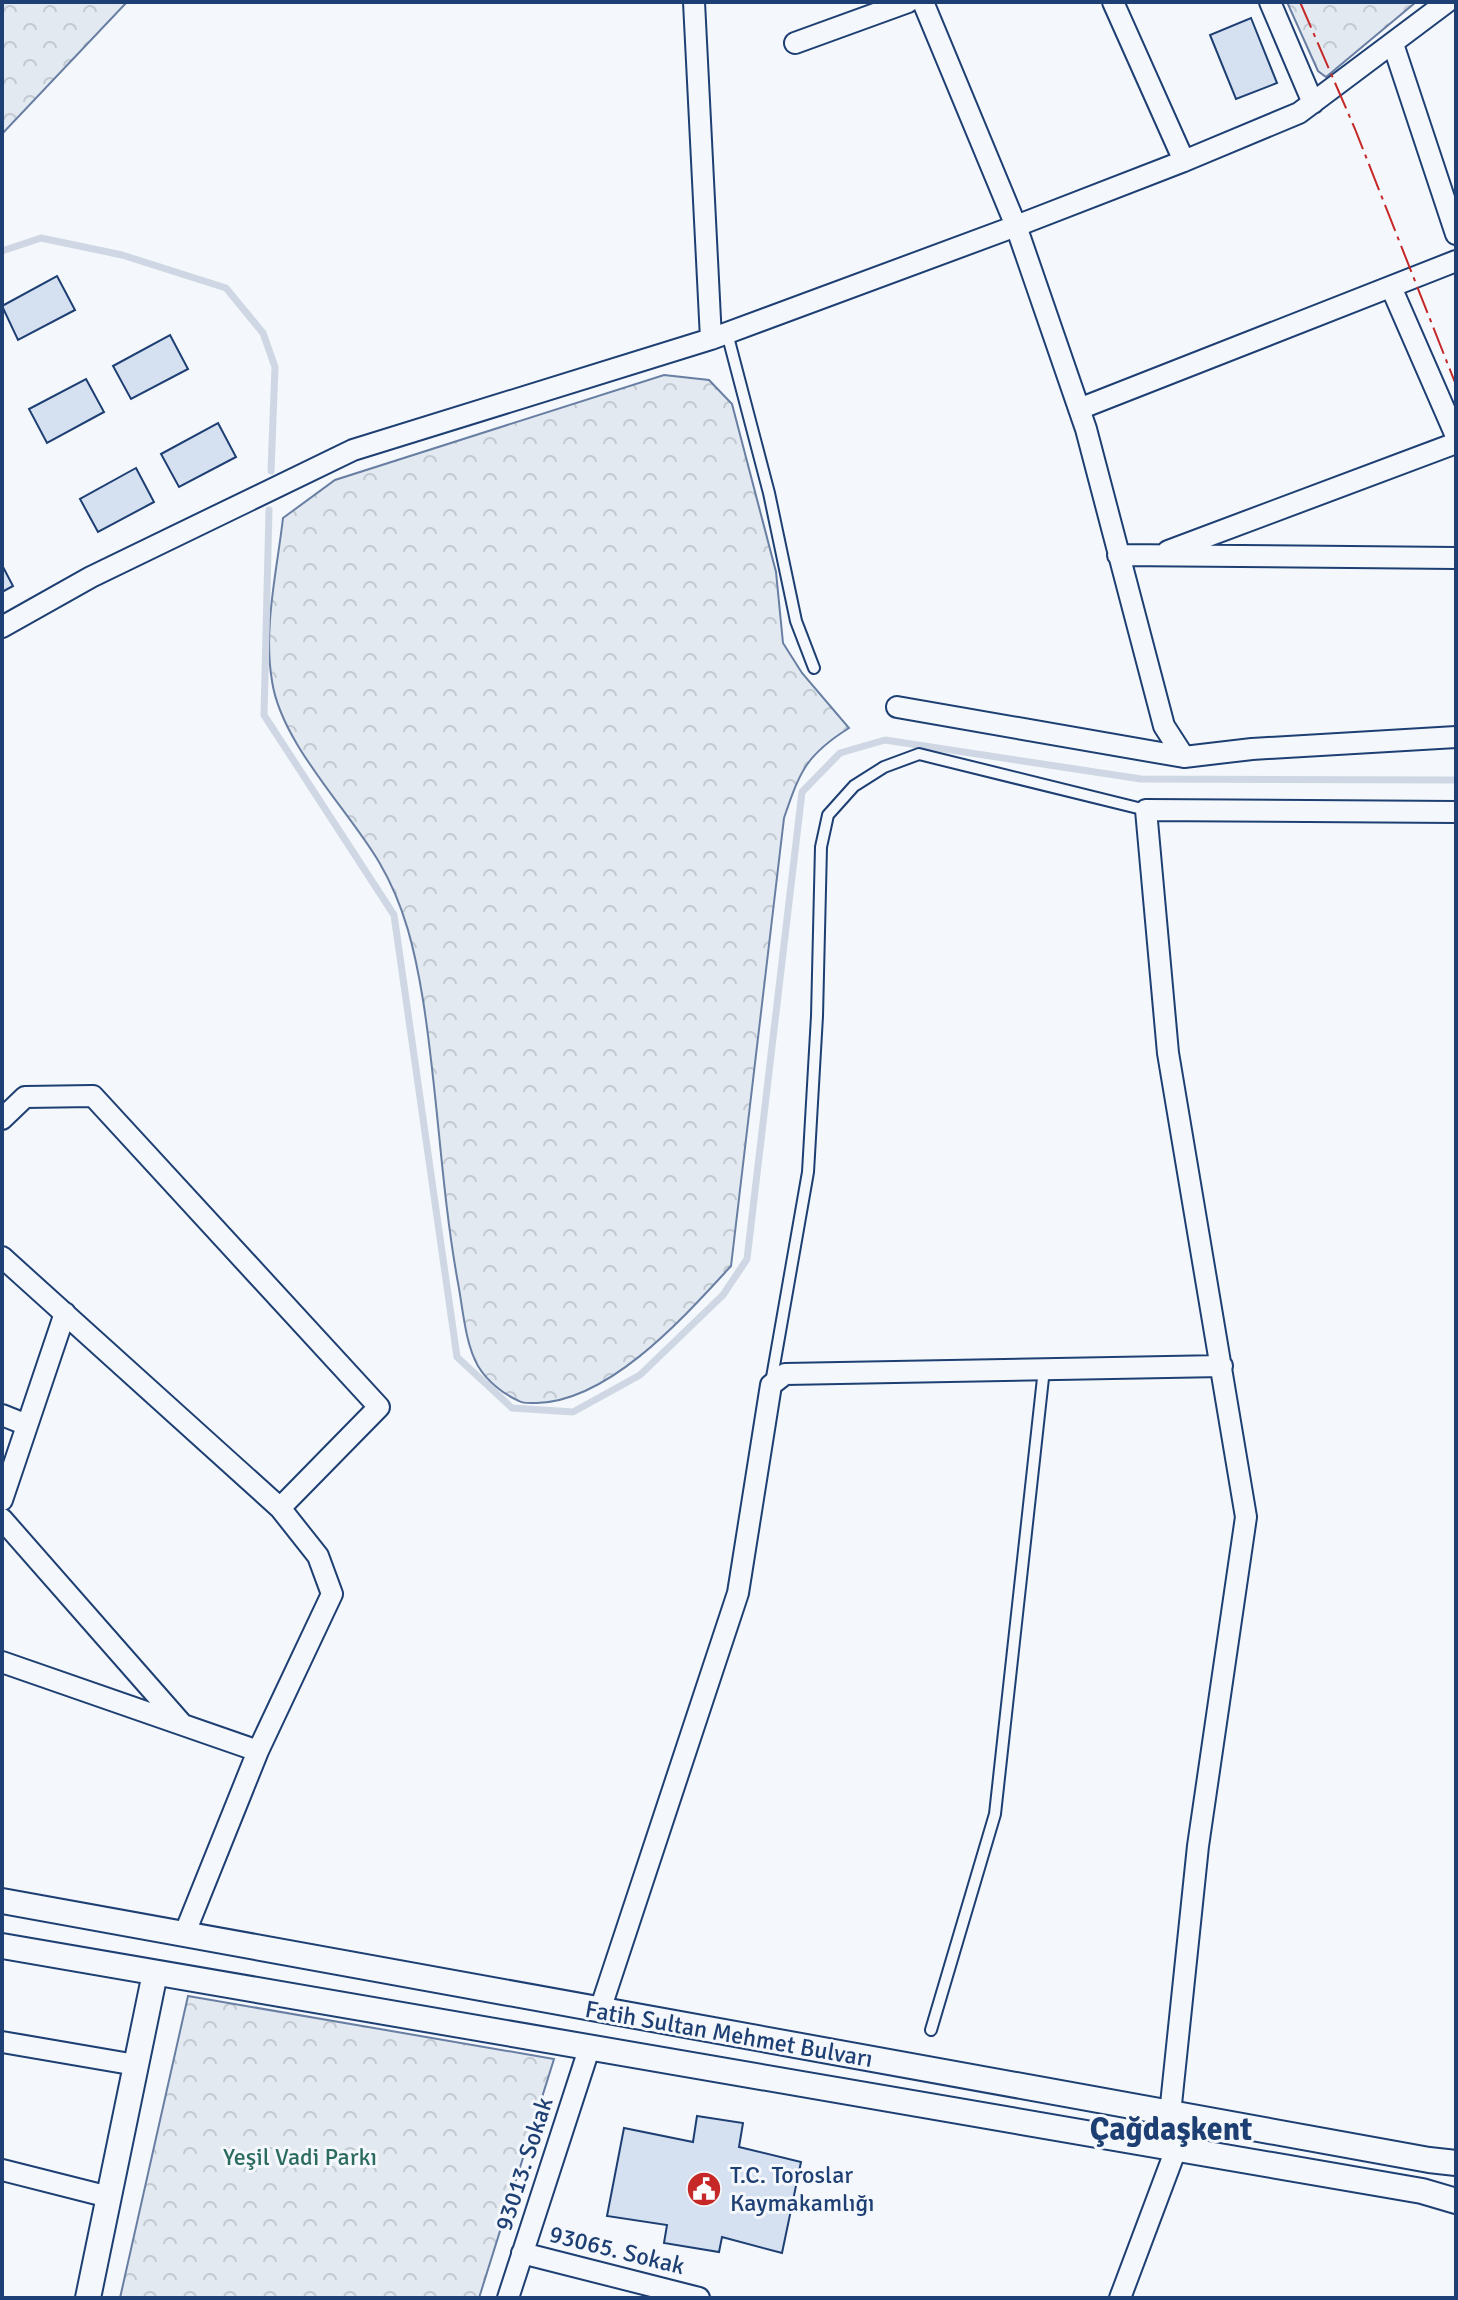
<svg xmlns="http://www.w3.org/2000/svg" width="1458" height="2300" font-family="Signika,sans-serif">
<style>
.park{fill:url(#park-crowns);stroke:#687fa3;stroke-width:2}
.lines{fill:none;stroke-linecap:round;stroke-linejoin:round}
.stream{stroke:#cfd7e4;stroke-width:7}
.building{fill:#d5e0f0;stroke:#1d3f73;stroke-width:2}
.service-casing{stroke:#1d3f73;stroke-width:14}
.minor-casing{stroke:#1d3f73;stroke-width:24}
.tertiary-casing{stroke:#1d3f73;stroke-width:28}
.service{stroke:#f4f7fb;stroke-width:10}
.minor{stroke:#f4f7fb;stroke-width:20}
.tertiary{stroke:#f4f7fb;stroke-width:24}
.power{stroke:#c62828;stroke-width:2;stroke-dasharray:28 6 4 6;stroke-linecap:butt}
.labels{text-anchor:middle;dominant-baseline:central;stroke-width:6;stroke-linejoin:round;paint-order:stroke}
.street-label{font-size:24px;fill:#1d3f73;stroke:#f4f7fb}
.park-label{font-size:24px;fill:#2c6c60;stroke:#f4f7fb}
.poi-label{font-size:24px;fill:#1d3f73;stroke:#f4f7fb;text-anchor:start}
.district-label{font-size:32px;font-weight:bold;fill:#1d3f73;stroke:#f4f7fb}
</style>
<defs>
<pattern id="park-crowns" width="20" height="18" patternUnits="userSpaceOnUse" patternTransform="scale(2)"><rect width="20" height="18" fill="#e3e9f0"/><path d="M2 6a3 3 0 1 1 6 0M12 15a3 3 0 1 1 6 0" fill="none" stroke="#c2c9d1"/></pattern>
</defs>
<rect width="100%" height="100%" fill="#f4f7fb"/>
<path class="park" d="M2,2h125l-125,132z
M1287,2h129l-90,75 -8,-6z
M664,375l45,5 23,24 44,168 7,71 19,30 47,55c-43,27 -49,43 -65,90l-53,448c-47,51 -121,135 -194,137 -6,0 -13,1 -18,-2 -16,-7 -32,-20 -41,-35 -13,-23 -15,-57 -20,-83 -17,-93 -20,-189 -35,-283 -8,-49 -18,-94 -44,-138 -32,-54 -98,-119 -107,-181 -9,-53 5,-110 11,-163l52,-38z
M188,1996l366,63 -75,239h-359z"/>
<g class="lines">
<path class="stream" d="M2,251l39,-13 81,17 104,33 37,45 12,34 -4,104
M269,510l-5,205 130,200 63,442 55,51 61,4 67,-37 83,-80 24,-36 55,-467 38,-39 45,-13 256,39 315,1"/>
</g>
<path class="building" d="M1251,18l26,65 -41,16 -26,-64z
M57,276l18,34 -57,30 -16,-34z
M170,335l18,34 -57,30 -18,-33z
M86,379l18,33 -57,31 -18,-34z
M218,423l18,34 -57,30 -18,-33z
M136,468l18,34 -56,30 -18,-33z
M2,565l11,21 -11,6z
M697,2116l46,7 -4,24 62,15 -19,91 -60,-16 -3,15 -55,-9 3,-18 -60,-9 17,-88 69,14z"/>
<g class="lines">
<g class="service-casing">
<path id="service" d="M727,333l42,160 27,128 18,47
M771,1383l37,-211 9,-156 4,-169 7,-32 26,-29 30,-19 35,-13 227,56
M931,2030l64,-216 49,-445"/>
</g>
<g class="minor-casing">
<path id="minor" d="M694,2l17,337
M923,2l93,224 70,203 78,297 20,31
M1113,2l71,159
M1270,2l43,101
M795,43l113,-41
M1393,44l63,190
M1391,287l65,149
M1079,409l377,-148
M1168,551l288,-108
M1118,555l338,3
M2,627l89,-50 262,-127 358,-111 305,-113 168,-65 115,-48 148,-111
M897,707l287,50 68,-8 204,-12
M2,1119l23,-22 68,-1 286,311 -99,101
M2,1257l278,251 38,48 14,38 -74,157 -74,184
M2,1415l25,10
M2,1500l63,-187
M2,1519l180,205
M2,1662l256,89
M600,2010l138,-417 33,-208 14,-11 437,-8
M2,2042l134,23
M1170,2114l28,-268 48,-329 -78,-464 -22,-243 310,2
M2,2170l107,27
M522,2253l177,45
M508,2298l82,-252
M1120,2298l56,-149"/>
</g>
<g class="tertiary-casing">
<path id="tertiary" d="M2,1901l1427,259 27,3
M2,1946l1420,245 34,10
M88,2298l67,-325"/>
</g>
<use href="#service" class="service"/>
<use href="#minor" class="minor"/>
<use href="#tertiary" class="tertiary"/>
<path class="power" d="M1300,2l55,127 101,256"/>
</g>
<defs>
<g id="civic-disc" transform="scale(1.8)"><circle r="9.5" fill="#c62828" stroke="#f4f7fb"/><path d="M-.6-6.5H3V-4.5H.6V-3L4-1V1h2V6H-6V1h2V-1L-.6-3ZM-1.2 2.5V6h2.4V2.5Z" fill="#fff"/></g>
</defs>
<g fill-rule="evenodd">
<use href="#civic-disc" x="704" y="2189"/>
</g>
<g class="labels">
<g class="street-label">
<text transform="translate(729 2034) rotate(10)">Fatih Sultan Mehmet Bulvarı</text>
<text transform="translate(524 2164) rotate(-72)">93013. Sokak</text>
<text transform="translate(617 2250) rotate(14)">93065. Sokak</text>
</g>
<g class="park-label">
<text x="300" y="2157">Yeşil Vadi Parkı</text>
</g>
<g class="poi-label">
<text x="730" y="2175">T.C. Toroslar<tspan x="730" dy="28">Kaymakamlığı</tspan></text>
</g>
<g class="district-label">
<text x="1171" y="2129">Çağdaşkent</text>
</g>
</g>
<rect width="1458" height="2300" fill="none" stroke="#1d3f73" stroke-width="8"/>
</svg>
